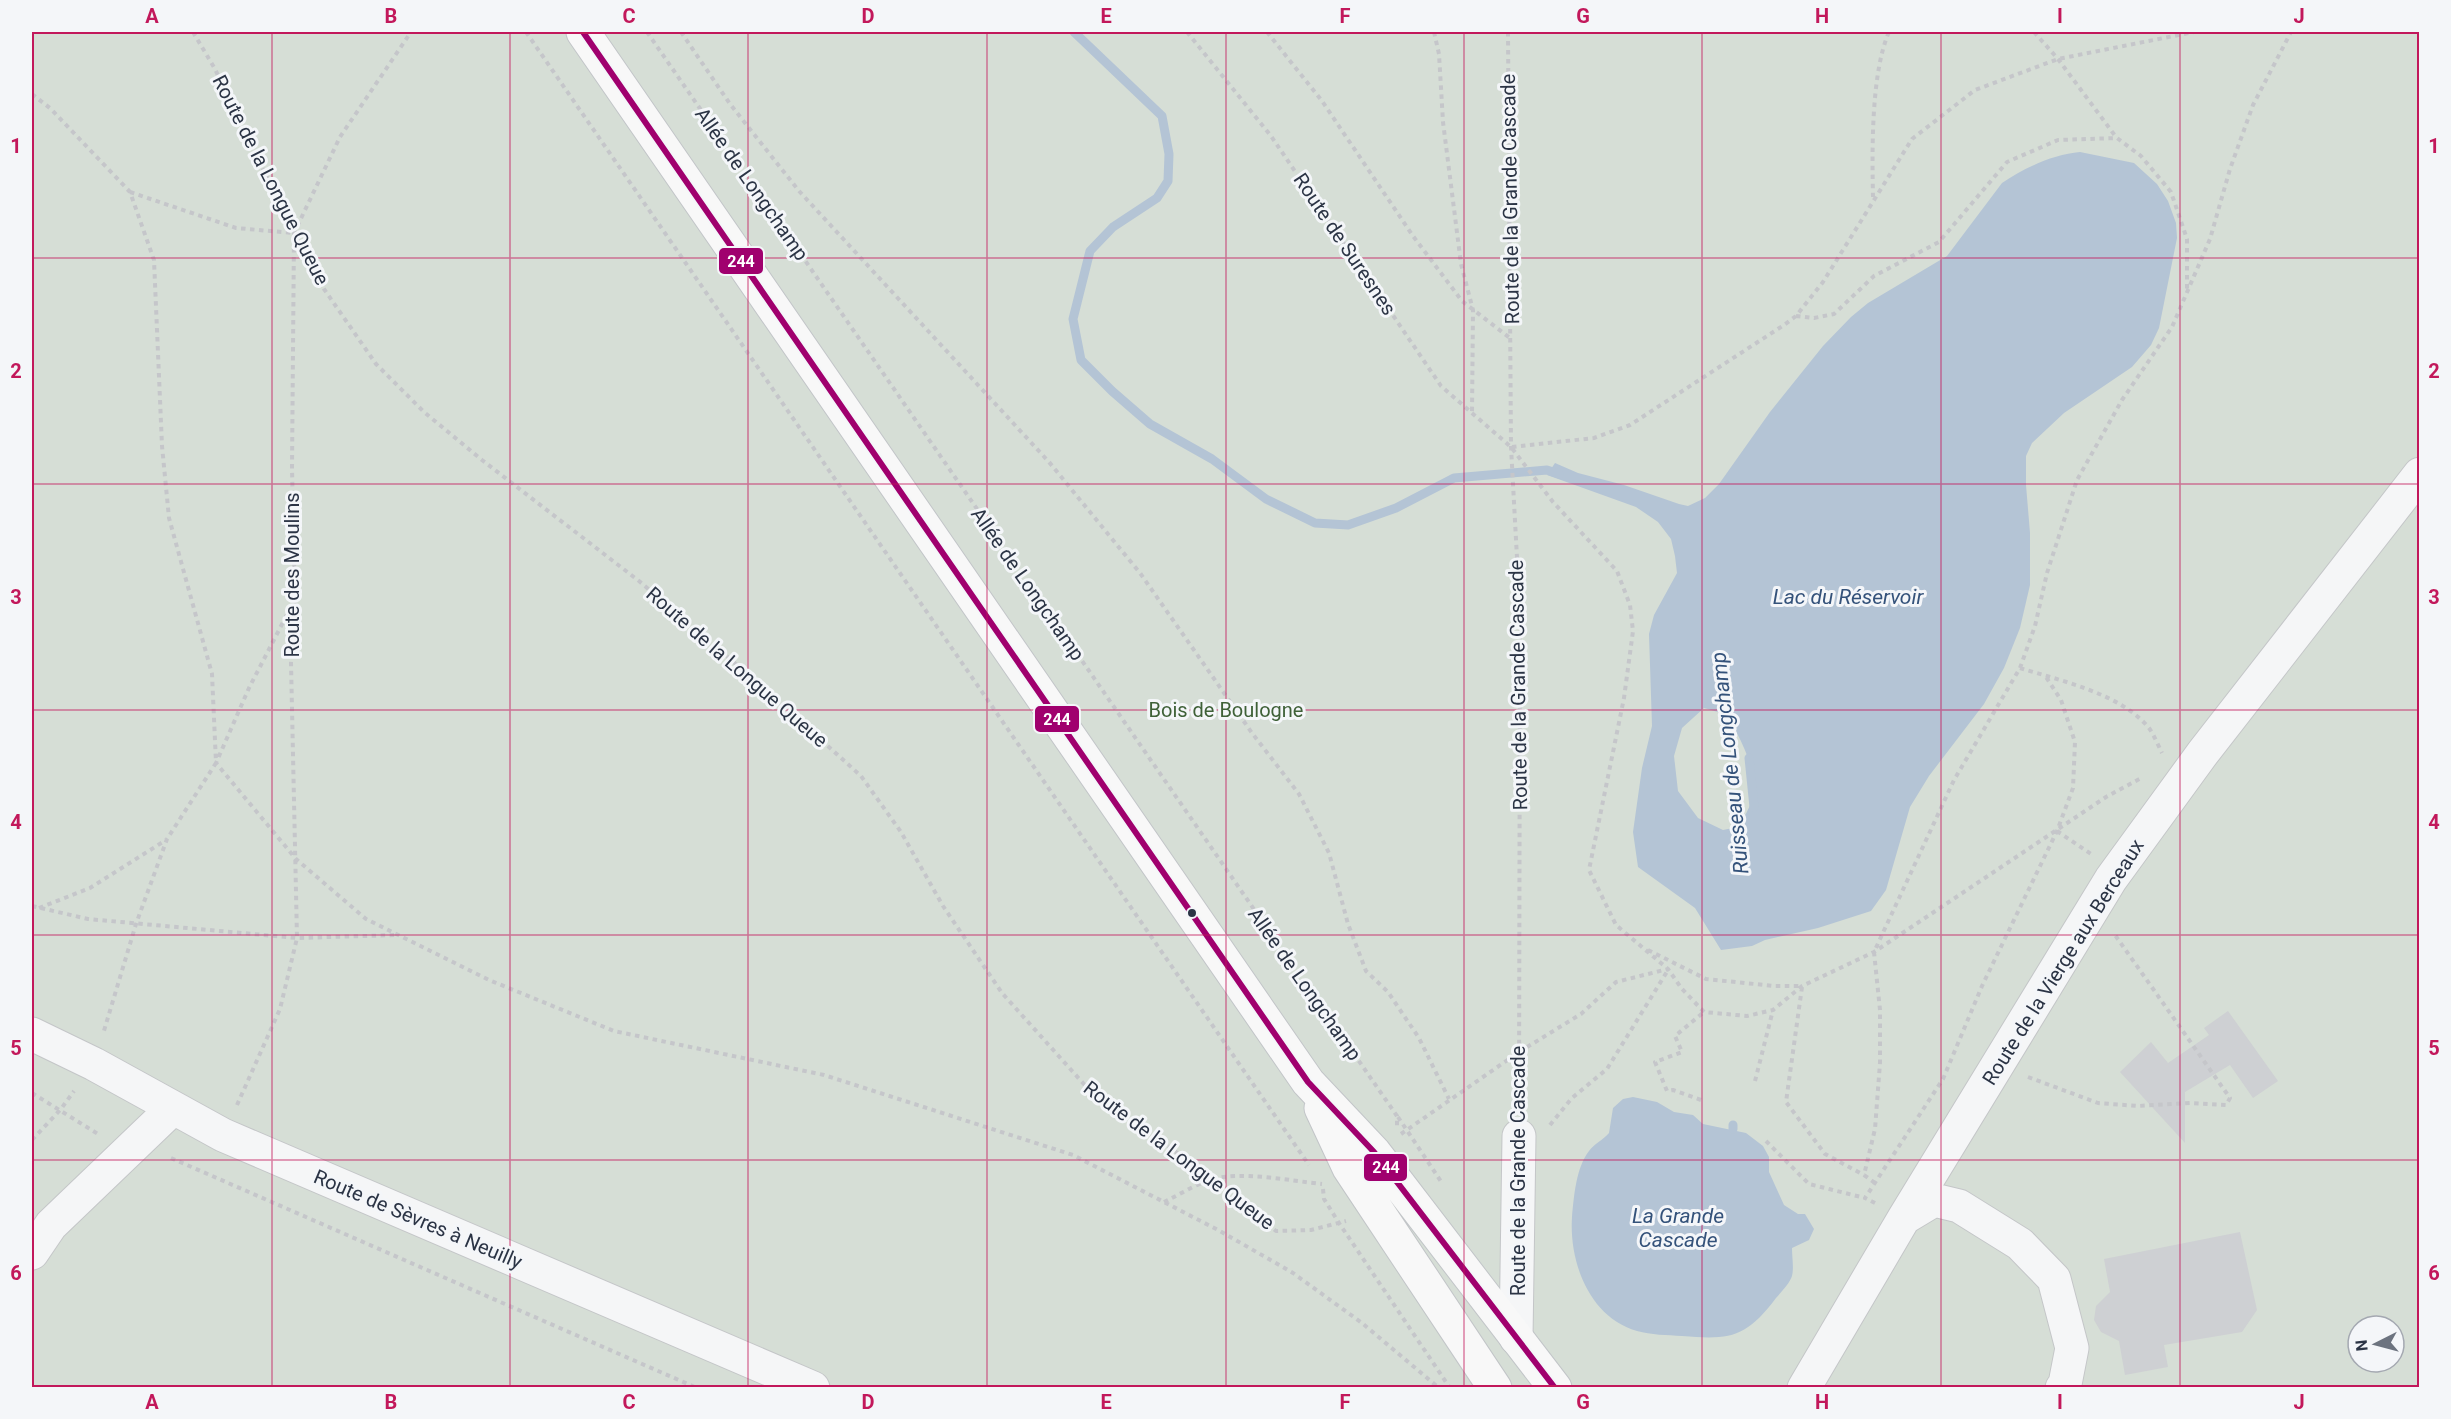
<svg xmlns="http://www.w3.org/2000/svg" width="2451" height="1419" font-family="Roboto,sans-serif">
<style>
.green{fill:#d6ded6;fill-rule:evenodd}
.water{fill:#b4c4d5;fill-rule:evenodd}
.lines{fill:none;stroke-linecap:round;stroke-linejoin:round}
.stream{stroke:#b4c4d5;stroke-width:9}
.building{fill:#ced0d3}
.minor-casing{stroke:#c4c6c8;stroke-width:35}
.major-casing{stroke:#c2c5c8;stroke-width:35}
.path{stroke:#c5c6ca;stroke-width:4;stroke-dasharray:4.5 4.5;stroke-linecap:butt}
.minor{stroke:#f5f6f7;stroke-width:33}
.major{stroke:#f8f8f8;stroke-width:33}
.bus-1-casing{stroke:#f4f6f9;stroke-width:10}
.bus-1{stroke:#a0006e;stroke-width:6}
.grid{fill:none;stroke:#c2185b;stroke-width:1.5;stroke-opacity:0.55}
.bus-dot{fill:#2b3445;stroke:#f4f6f9;stroke-width:2}
.labels{text-anchor:middle;dominant-baseline:central;stroke-width:6;stroke-linejoin:round;paint-order:stroke}
.street-label{font-size:20px;fill:#2b3445;stroke:#f4f6f9}
.park-label{font-size:20px;fill:#3f6138;stroke:#f4f6f9}
.water-label{font-size:21px;font-style:italic;fill:#34527a;stroke:#f4f6f9}
.line-badge{stroke:#f4f6f9;stroke-width:2}
.badge-label{font-size:16px;text-anchor:middle;font-weight:bold;fill:#fff}
.neatline{fill:none;stroke:#c2185b;stroke-width:2}
.grid-label{font-size:20px;text-anchor:middle;font-weight:bold;fill:#c2185b}
</style>
<rect width="100%" height="100%" fill="#e6e8ea"/>
<path class="green" d="M32,32h2387v1355h-2387zM2358,1326h36v36h-36z"/>
<path class="water" d="M2080,152l54,11 23,21 11,17 8,22 1,15 -18,90 -8,17 -19,22 -68,46 -32,30 -6,13v29l4,48v52l-10,43 -16,40 -20,36 -55,72 -19,31 -24,83 -15,21 -53,17 -53,12 -13,6 -31,4 -26,-42 -57,-41 -5,-35 9,-64 10,-42 -3,-92 5,-19 23,-42 -2,-17 -4,-17 -13,-17 -22,-15 -89,-32 8,-12 23,10 46,12 55,19 9,2 17,-8 14,-14 51,-72 53,-66 28,-29 17,-14 79,-47 55,-73c22,-15 52,-29 78,-31zM1704,708c6,2 13,3 18,6 13,7 33,56 33,70 1,14 -10,32 -17,43l-15,3 -25,-12 -20,-27 -4,-35 8,-28z
M1633,1097l24,5 17,10 19,3 10,9 43,9 17,13 6,11v15l15,33 14,9h7l9,15 -5,11 -17,8c0,9 2,20 0,28 -2,7 -11,16 -16,22 -30,40 -46,42 -94,38 -15,-1 -31,-1 -45,-5 -48,-14 -68,-69 -65,-114 2,-21 4,-49 17,-66 5,-7 14,-11 20,-18l4,-25 10,-9z"/>
<g class="lines">
<path class="stream" d="M1074,32l88,84 7,38 -1,27 -11,17 -44,29 -23,24 -17,68 8,41 31,31 38,33 62,35 54,40 49,24 33,2 48,-17 58,-30 93,-8 12,4
M1749,758l5,49
M1733,1129v-4"/>
</g>
<path class="building" d="M2228,1011l50,70 -25,17 -23,-33 -45,27v51l-65,-71 31,-30 17,21 41,-28 -5,-7z
M2240,1232l17,78 -15,22 -78,13 4,22 -43,8 -6,-34 -18,-9 -7,-12 2,-14 14,-14 -6,-33z"/>
<g class="lines">
<g class="minor-casing">
<path id="minor" d="M32,1034l62,30 129,71 590,253
M1904,1218l30,-18 25,6 61,38 34,35 18,69 -7,36 -3,4
M32,1253l19,-28 122,-117
M1516,1338l3,-202
M1804,1388l100,-170 207,-339 91,-125 218,-280"/>
</g>
<g class="major-casing">
<path id="major" d="M583,32l725,1050 66,70 181,236
M1321,1108l28,60 146,220"/>
</g>
<path class="path" d="M193,32l22,37 79,164 30,56 52,75 48,48 58,48 157,121 119,102 103,93 40,56 42,74 59,87 89,99 85,60 100,79 35,-1 35,-9
M526,32l783,1133
M647,32l750,1084v11
M681,32l49,72 69,87 250,271 91,111 112,160 47,61 30,59 19,71 18,47 22,21 31,46 30,61
M1187,32l84,104 170,250 70,61 42,55 64,69 13,34 3,26 -9,67 -35,172 27,55 52,44 14,20 22,23 43,4 26,-6 29,-24 72,-34 232,-155 37,-20
M1267,32l55,69 91,135 49,65 48,37
M1434,32l5,22 4,68 18,142 12,46 -1,104
M1508,32l3,415 9,166 -1,491
M2034,32l24,27 58,78
M32,94l19,15 79,83 24,68 8,186 7,72 43,156 4,89 -49,76 -31,85 -33,110
M130,192l106,36 57,5
M1873,197c-1,-46 -2,-124 16,-165
M1796,316l18,2 20,-4 40,-38 65,-34 68,-80 51,-22 59,-2 24,18 30,36 16,47v50
M1512,447l82,-9 36,-13 154,-100 12,-9 27,-34 89,-143 63,-49 83,-31 136,-27
M295,599l-46,89 -33,75 80,96 70,60 123,61 125,51 210,44 249,80 147,76 73,42 69,50 77,65
M2020,668c41,13 100,25 129,60 5,7 9,17 13,25
M2057,831l34,23
M32,906l56,13 209,19 100,-3
M39,908l51,-20 76,-48
M1648,950l58,29 68,7h27
M1802,987l-16,115 39,52 39,21
M2028,1077l70,26 40,3 52,-3 36,2 4,-7 -115,-163
M1755,1081l18,-71
M32,1093l66,41
M1701,1100l-28,-10 -6,1 -12,-29 27,-10 -7,-16 29,-24
M237,1105l43,-96 17,-71 -6,-275 4,-64 -3,-131 2,-235 46,-96 71,-105
M1398,1117l44,66
M1550,1125l22,-27 35,-29 61,-99
M1401,1134l118,-82 62,-38 35,-32 52,-13
M32,1140l29,-31 13,-18
M1766,1141l43,43 56,14
M171,1158l526,230
M1875,1183l-11,-8 11,-46 5,-66v-53l-6,-58 80,-172 66,-112 15,-42 12,-53 30,-93 45,-80 50,-73 38,-88 20,-70 23,-64 38,-73
M1323,1189l1,10 15,24 111,165
M1164,1202c15,-7 30,-17 46,-22 29,-10 81,1 112,4
M1875,1203l-10,-5 78,-119 39,-93 75,-155 16,-43 2,-46 -14,-42 -15,-23"/>
<use href="#minor" class="minor"/>
<use href="#major" class="major"/>
<g class="bus-1-casing">
<path id="bus-1" d="M583,32l725,1050 66,70 181,236"/>
</g>
<use href="#bus-1" class="bus-1"/>
</g>
<path class="grid" d="M272,32v1356M510,32v1356M748,32v1356M987,32v1356M1226,32v1356M1464,32v1356M1702,32v1356M1941,32v1356M2180,32v1356M32,258h2388M32,484h2388M32,710h2388M32,935h2388M32,1160h2388"/>
<circle class="bus-dot" cx="1192" cy="913" r="5"/>
<g class="labels">
<g class="street-label">
<text transform="translate(271 180) rotate(63)">Route de la Longue Queue</text>
<text transform="translate(752 184) rotate(55)">Allée de Longchamp</text>
<text transform="translate(1510 199) rotate(-91)">Route de la Grande Cascade</text>
<text transform="translate(1345 244) rotate(56)">Route de Suresnes</text>
<text transform="translate(292 575) rotate(-90)">Route des Moulins</text>
<text transform="translate(1028 584) rotate(55)">Allée de Longchamp</text>
<text transform="translate(737 667) rotate(41)">Route de la Longue Queue</text>
<text transform="translate(1518 685) rotate(-91)">Route de la Grande Cascade</text>
<text transform="translate(2063 962) rotate(-58)">Route de la Vierge aux Berceaux</text>
<text transform="translate(1305 984) rotate(55)">Allée de Longchamp</text>
<text transform="translate(1179 1155) rotate(37)">Route de la Longue Queue</text>
<text transform="translate(1518 1171) rotate(-90)">Route de la Grande Cascade</text>
<text transform="translate(418 1219) rotate(23)">Route de Sèvres à Neuilly</text>
</g>
<g class="park-label">
<text x="1226" y="710">Bois de Boulogne</text>
</g>
<g class="water-label">
<text x="1848" y="597">Lac du Réservoir</text>
<text transform="translate(1730 763) rotate(-96)">Ruisseau de Longchamp</text>
<text x="1678" y="1216">La Grande<tspan x="1678" dy="24">Cascade</tspan></text>
</g>
</g>
<g class="line-badge">
<rect x="718" y="247" width="46" height="28" rx="6" fill="#a0006e"/>
<rect x="1034" y="705" width="46" height="28" rx="6" fill="#a0006e"/>
<rect x="1363" y="1153" width="45" height="29" rx="6" fill="#a0006e"/>
</g>
<g class="badge-label">
<text x="741" y="267">244</text>
<text x="1057" y="725">244</text>
<text x="1386" y="1173">244</text>
</g>
<rect width="2451" height="1419" fill="none" stroke="#f4f6f9" stroke-width="66"/>
<g transform="translate(2376 1344) rotate(264)"><circle r="28" fill="#f4f6f9" stroke="#a4a8b1" stroke-width="1.5"/>
<path d="M0-4.5L10 22L0 15L-10 22Z" fill="#6c737f"/>
<text y="-9" font-size="16" font-weight="bold" text-anchor="middle" fill="#2b3445">N</text>
</g>
<rect x="33" y="33" width="2385" height="1353" class="neatline"/>
<g class="grid-label">
<text x="152" y="23">A</text>
<text x="391" y="23">B</text>
<text x="629" y="23">C</text>
<text x="868" y="23">D</text>
<text x="1106" y="23">E</text>
<text x="1345" y="23">F</text>
<text x="1583" y="23">G</text>
<text x="1822" y="23">H</text>
<text x="2060" y="23">I</text>
<text x="2299" y="23">J</text>
<text x="16" y="153">1</text>
<text x="2434" y="153">1</text>
<text x="16" y="378">2</text>
<text x="2434" y="378">2</text>
<text x="16" y="604">3</text>
<text x="2434" y="604">3</text>
<text x="16" y="829">4</text>
<text x="2434" y="829">4</text>
<text x="16" y="1055">5</text>
<text x="2434" y="1055">5</text>
<text x="16" y="1280">6</text>
<text x="2434" y="1280">6</text>
<text x="152" y="1409">A</text>
<text x="391" y="1409">B</text>
<text x="629" y="1409">C</text>
<text x="868" y="1409">D</text>
<text x="1106" y="1409">E</text>
<text x="1345" y="1409">F</text>
<text x="1583" y="1409">G</text>
<text x="1822" y="1409">H</text>
<text x="2060" y="1409">I</text>
<text x="2299" y="1409">J</text>
</g>
</svg>
